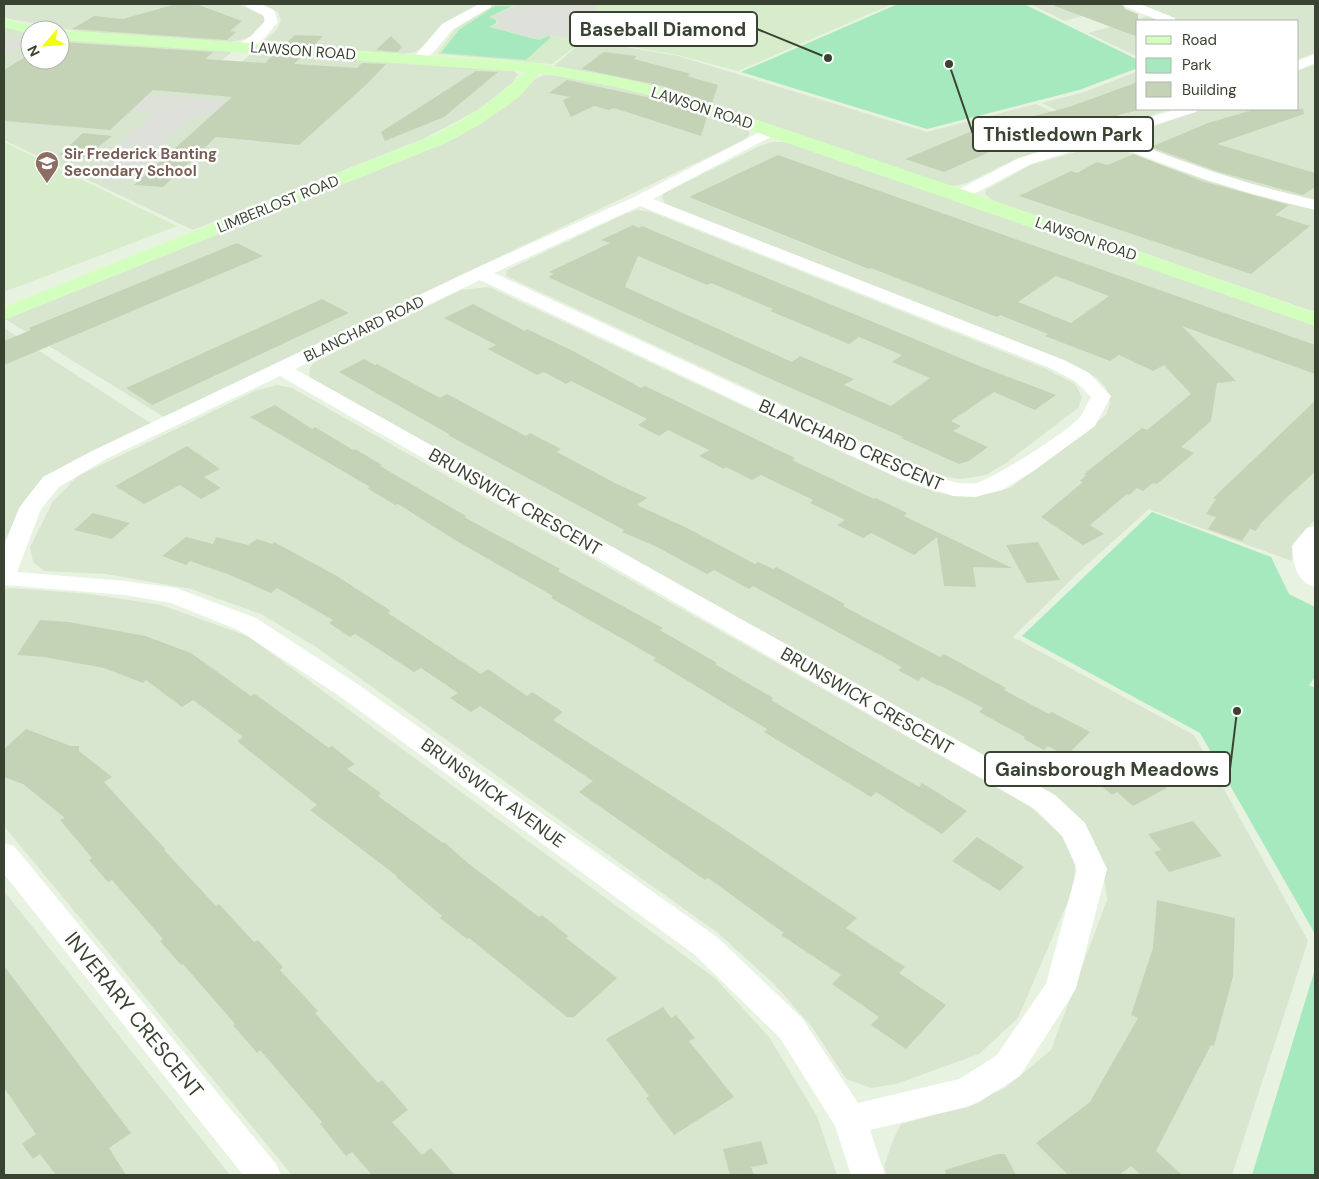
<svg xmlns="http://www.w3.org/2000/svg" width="1319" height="1179" font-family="'DM Sans',sans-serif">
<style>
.residential{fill:#d8e6cf}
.education{fill:#d6ecca}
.green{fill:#a6e9bf}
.parking{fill:#dee1da}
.building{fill:#c4d3b6;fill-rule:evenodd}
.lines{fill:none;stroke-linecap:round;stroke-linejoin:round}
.street{fill:#fff;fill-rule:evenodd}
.secondary{fill:#d3ffbe;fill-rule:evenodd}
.labels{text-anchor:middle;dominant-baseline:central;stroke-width:5;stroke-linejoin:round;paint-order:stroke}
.far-street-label{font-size:15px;fill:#3a4332;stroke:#fff}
.far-education-label{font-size:15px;font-weight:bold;fill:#785e54;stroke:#fff;text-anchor:start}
.street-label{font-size:18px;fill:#3a4332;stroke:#fff}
.near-street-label{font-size:21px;fill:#3a4332;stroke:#fff}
.leader{fill:none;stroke:#3a4332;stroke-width:2}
.callout-dot{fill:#3a4332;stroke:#fff;stroke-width:2}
.callout{fill:#fff;stroke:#3a4332;stroke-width:2}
.callout-label{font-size:19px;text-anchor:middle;font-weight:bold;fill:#3a4332}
</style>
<rect width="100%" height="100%" fill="#e8f2e1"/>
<path class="residential" d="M4,4h234l26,12v9l-13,12 -19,5 -149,-10 -79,-14z
M262,4h217v1l-44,28 -13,14 -7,5 -13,2 -130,-9 -7,-5 11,-10 5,-9 -3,-9z
M1030,4h92l-57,17z
M1139,4h176v49l-17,6v-38h-121z
M1149,16l10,5h-21v36l-50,-24z
M4,27l26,5v28h30v-23l170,13 1,3 -33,25 24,1 32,-28 260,20 4,4 -7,9 -33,26 -53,28 -232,92 -189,-90z
M584,40l94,16 249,76 109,-28 62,30 -84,26 -47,23 -13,3 -14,-3 -260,-89 -56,-15 -70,-13z
M1315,64v137l-17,-3 -134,-41 -36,-17 5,-6 69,-25h96v-38z
M1138,71v38h31l-66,24 -61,-30 42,-11z
M544,75h16l57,11 49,14 80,28 4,5 -4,6 -582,278 -159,-98 444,-179 32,-17 30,-20 24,-24z
M772,142h14l529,183v195l-22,23 -1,18 -143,-52 -69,62 -67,66 181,98 114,206 -76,234h-345l-3,-9 9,-26 8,-16 61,-17 43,-19 46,-38 56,-150 -5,-42 -25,-42 -38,-30 -730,-409 1,-9 3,-5 148,-73 28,-3 419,196 29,9 23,4 26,-2 24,-6 96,-73 4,-12 -4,-15 -9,-10 -27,-15 -405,-159 -3,-7 1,-4 97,-47z
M1101,145l14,2 40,16 130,40 30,6v103l-322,-111 -8,-7 1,-4 44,-25z
M637,210l14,2 393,156 31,16 7,13 -4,11 -72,55 -20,12 -25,4 -27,-4 -428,-199 1,-6 118,-56z
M4,328l148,96 -79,37 -25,16 -24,24 -20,41z
M277,385l15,3 737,418 31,27 15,30 -1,24 -56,131 -39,36 -83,30 -25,4 -25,-9 -34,-52 -38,-43 -56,-51 -402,-286 -55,-33 -70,-25 -85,-15 -62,-3 -11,-9 -3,-15 23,-46 25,-25 177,-85z
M11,588l78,6 72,11 87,31 467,342 54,59 48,79 20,59h-545l-288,-349v-237z
M4,891l226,284h-226z"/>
<path class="education" d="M517,4h375l-154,67 -60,-16 -93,-16 -33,25 -115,-10 18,-25 38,-24z
M4,142l173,84 -173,66z"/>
<path class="green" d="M898,4h126l114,56v8l-59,22 -152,39 -186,-57z
M495,6h17l-23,11 7,3v3l-7,4 50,13 9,-4 3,1 -25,23 -85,-7 18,-23z
M1152,512l119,45 18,37 26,13v70l-6,8 6,3v246l-115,-201 -178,-97z
M1315,969v206h-63z"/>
<path class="parking" d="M521,4h73l2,9 12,2 -29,24 -31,-4 -9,4 -47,-12 7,-3 -2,-2 2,-2 -8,-3z
M4,37l26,3v2l-26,13z
M25,86l265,19 -15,16 -80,-5 -74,66 -26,-3 4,-5 -11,-1 65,-60 -148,-11z"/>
<path class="building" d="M176,4h20l46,17 -12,10 6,1 -9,8 -155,-11 22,-13 29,3z
M1055,4h67l3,5 13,5v23l-83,-31z
M295,35l28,1 -10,10 -28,-2z
M391,36l11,11 -4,5 -22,-2z
M60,42l153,10 -8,7 60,4 7,-7 28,2 -6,6 63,4 5,-5 24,1 -19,20 -68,61 -83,-8 -53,50 -29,-2 98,-88 -79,-7 -43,40 -106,-9v-51l26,-16v6h30z
M604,52l33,4 -3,3 57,15 -4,2 31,9 -6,18 -49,-17 -82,-17z
M476,71l22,1 -54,45 -59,24 -4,-9z
M567,80l84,18 56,19 -6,19 -87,-28 -5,2 -15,-4 -23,11 -8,-17 7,-3 -21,-4z
M1138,82v28l-96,26 -23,3 -75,33 -39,-13 65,-27 99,-25z
M1256,109h47l1,5 -87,30 98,29v14l-12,8 -87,-24 -65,-24 57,-24z
M83,133l29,3 -26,21 -27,-2z
M1134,154l68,27 87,24 -14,10 35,11 -59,48 -232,-78 52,-25 6,2 20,-11 10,3z
M778,155l537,190v29l-133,-48 54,55 -19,2 -6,38 -30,26 13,6 -37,31 -4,-1 -10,8 -6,-3 -8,7 -2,-1 -37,31 14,9 -21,11 -42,-28 42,-35 -3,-1 6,-6 -2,-1 58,-46 5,2 44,-36 -27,-29 -11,6 -34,-16 -9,6 -65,-25 3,-2 -48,-19 -3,2 -126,-49 -2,1 -180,-72zM1056,276l53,20 -38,27 -53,-21z
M633,225l6,3 3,-2 38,16 302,125 74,28 -21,15 -41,-18 -43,29 10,5 -8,5 35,16 -19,14 -10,3 -58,-26 2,-1 -139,-61 -216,-99 6,-3 -5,-2 61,-29 -9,-3zM638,256l69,29 4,-2 62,26 -3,2 79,33 10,-7 43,18 -10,7 38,16 -39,28 -47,-21 10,-6 -54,-23 -8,6 -167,-75z
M237,243l26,13 -259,109v-24l27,-11 -2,-2z
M322,299l27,14 -197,92 -26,-17z
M473,304l52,27 2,-2 48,23 66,36 4,-2 150,72 -3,2 82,39 2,-1 31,15 -3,3 108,52 -39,-1 3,20 -32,-1 -7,-49 -23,18 -43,-22 -8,5 -26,-13 8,-5 -35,-17 3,-3 -52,-25 -9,5 -26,-13 -2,2 -25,-13 10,-6 -41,-20 -9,6 -21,-11 9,-6 -76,-38 -5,3 -22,-12 -7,3 -49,-26 8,-4 -52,-27z
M364,359l11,6 2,-1 63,34 7,-4 79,42 4,-3 31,16 -4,3 56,30 34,16 -10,7 50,23 68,36 3,-2 15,7 3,-2 69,37 -2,2 97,51 4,-3 62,34 -2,2 45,24 3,-2 38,20 -24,24 -18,-10 -4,4 -20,-11 1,-2 -46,-25 4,-4 -44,-23 -1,1 -16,-9 -4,4 -20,-11 4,-3 -149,-81 -4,3 -35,-19 -7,4 -50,-27 -35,-15 2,-2 -176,-95 1,-1 -110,-62z
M1315,401v71l-30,27 -24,24 -5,8 -6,-2 -8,12 -34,-12 8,-12 -10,-3 10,-15 -3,-1z
M275,405l37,24 3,-2 38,23 2,-1 27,16 -2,1 86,50 -2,1 96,52 -2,2 105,57 -3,2 57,33 -2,1 58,34 -2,2 81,48 67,39 3,-4 45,28 -25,23 -66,-42 -5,5 -107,-65 3,-3 -114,-69 3,-2 -105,-60 2,-2 -98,-56 -57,-36 -3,1 -28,-17 3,-1 -120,-70z
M187,446l33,23 -16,8 17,11 -20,11 -21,-14 -36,19 -29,-18z
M93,513l37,10 -18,16 -38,-9z
M186,537l27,7 3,-7 32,8 9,-6 15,5 2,-2 61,33 56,36 -3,2 93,61 7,-5 39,27 5,-4 31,20 -10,8 165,105 139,93 -11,10 59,39 -6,6 47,32 -40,44 -35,-24 8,-8 -47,-33 9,-9 -60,-40 3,-2 -76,-55 -3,2 -126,-88 14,-11 -113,-75 -9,6 -21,-14 8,-5 -37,-25 -7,4 -59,-38 -5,3 -21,-14 4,-3 -56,-32 -6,5 -41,-18 -40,-14 -4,4 -24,-9z
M1038,542l22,38 -33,3 -21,-38z
M40,620l29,2 76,14 46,17 60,43 4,-2 74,54 3,-2 23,18 -8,5 34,24 -3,3 65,47 1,-1 25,22 70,53 3,-2 26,21 -2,2 51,40 -43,39h-7l-98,-79 -2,1 -27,-21 2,-2 -46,-39 1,-1 -87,-66 7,-5 -80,-64 6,-4 -50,-37 -11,7 -36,-27 -3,3 -39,-15 -60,-11 -27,-2z
M26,729l45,17h8v5l33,26 -8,5 61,67 -1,1 52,56 3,-2 35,38 4,-2 25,27 -3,3 38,41 -3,2 63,70 4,-3 26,30 -16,12 30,33 9,-7 24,27h-83l-20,-23 -6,4 -26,-32 2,-2 -62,-72 -3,3 -24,-28 2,-1 -52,-60 -2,1 -21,-24 3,-2 -51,-59 -4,2 -19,-22 3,-2 -32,-38 5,-2 -42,-34 -19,-7v-28z
M1127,762l16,13 6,-3 18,16 -34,18 -16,-14 -5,3 -19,-16z
M1193,821l29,35 -53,16 -15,-20 7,-2 -13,-16z
M977,837l47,30 -24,24 -48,-30z
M1157,900l78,18 -2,59 -19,69 -3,-1 -55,106 26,24h-41l-10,-9 -12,9h-51l-32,-32 54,-41 48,-84 -7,-3 22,-67z
M4,966l127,167 -22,15 17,27h-70l-16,-21 -7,5 -11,-15 14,-10 -32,-46z
M663,1007l8,11 5,-3 19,23 -6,3 45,56 -60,38 -28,-37 3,-2 -43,-57z
M761,1141l7,23 -17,3 3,8h-24l-7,-26z
M998,1154h7l11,21h-70l-1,-5z"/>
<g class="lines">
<path class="street" d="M245,4h15l14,6 4,12 -17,20 -20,9 -7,-4 17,-11 14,-15 -2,-6 -16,-8z
M479,4h12v3l-39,23 -27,32h-10l-2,-3 2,-3 27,-32z
M1124,4h16l35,14 1,3h-16l-34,-14z
M1315,54v9l-17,7v-9z
M1177,109h21l-2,3 -77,24c64,27 129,49 196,64v10l-59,-15 -53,-16 -99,-38 -73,23 -65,34h-12l-2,-3 2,-3 65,-34z
M771,126l5,2 3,3 -3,3 -123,65 411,161 25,13 22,23 -16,30 -63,46 -30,18 -27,7 -22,-1 -52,-17 -421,-199 -185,89 760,426 30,28 22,46 -31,119 -5,9 -51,79 -41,26 -12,5 -97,23 15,45h-34l-16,-49 -55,-88 -85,-83 -357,-260 -100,-65 -67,-27 -46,-8 -121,-10v-39l15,-38 24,-31 49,-26 382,-182 160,-72zM640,206l410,162 25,13 16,16c-4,6 -7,15 -11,20 -8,12 -90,64 -104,66 -20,3 -41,-7 -59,-14l-423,-196zM280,376l755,433 28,28 14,32 -31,115 -50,72 -37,23 -101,24 -56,-85 -85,-81 -361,-254 -100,-65 -80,-30 -51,-7 -108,-9 24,-63 18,-22 47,-28z
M1315,526v61c-19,-5 -22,-24 -23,-41l15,-18z
M4,843l10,3 262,318 5,11h-38l-239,-301z"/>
<path class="secondary" d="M4,19l34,8 3,3h-11v4l-26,-7z
M60,30l476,33 75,13 52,12 304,103 348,122v13l-663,-230 -41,-10 -71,-13 -21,24 -40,28 -33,18 -442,177v-13l430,-172c33,-17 64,-36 90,-63l-464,-32z"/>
</g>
<defs>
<g id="school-pin" transform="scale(1.25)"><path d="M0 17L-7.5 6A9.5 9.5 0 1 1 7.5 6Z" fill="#8d6e63" stroke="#fff"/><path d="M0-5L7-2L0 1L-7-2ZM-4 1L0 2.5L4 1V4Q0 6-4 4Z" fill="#fff"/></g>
</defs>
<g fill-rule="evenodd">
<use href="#school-pin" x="47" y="163"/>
</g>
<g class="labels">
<g class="far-street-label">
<text transform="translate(303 51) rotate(4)">LAWSON ROAD</text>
<text transform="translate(702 108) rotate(18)">LAWSON ROAD</text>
<text transform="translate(278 204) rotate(-22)">LIMBERLOST ROAD</text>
<text transform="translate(1086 239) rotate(19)">LAWSON ROAD</text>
<text transform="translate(364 329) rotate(-26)">BLANCHARD ROAD</text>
</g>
<g class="far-education-label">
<text x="64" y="154">Sir Frederick Banting<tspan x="64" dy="17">Secondary School</tspan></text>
</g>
<g class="street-label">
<text transform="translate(851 445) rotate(24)">BLANCHARD CRESCENT</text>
<text transform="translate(515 502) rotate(30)">BRUNSWICK CRESCENT</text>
<text transform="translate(867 701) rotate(30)">BRUNSWICK CRESCENT</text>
<text transform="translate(493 793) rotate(36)">BRUNSWICK AVENUE</text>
</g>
<g class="near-street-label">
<text transform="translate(134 1015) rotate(51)">INVERARY CRESCENT</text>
</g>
</g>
<path class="leader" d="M828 58L757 29M949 64L973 134M1237 711L1230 769"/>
<g class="callout-dot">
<circle cx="828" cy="58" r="5"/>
<circle cx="949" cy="64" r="5"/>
<circle cx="1237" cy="711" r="5"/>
</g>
<g class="callout">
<rect x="570" y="12" width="187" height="34" rx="5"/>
<rect x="973" y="117" width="180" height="34" rx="5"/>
<rect x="985" y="752" width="245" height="34" rx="5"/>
</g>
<g class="callout-label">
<text x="663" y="36">Baseball Diamond</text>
<text x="1063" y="141">Thistledown Park</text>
<text x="1107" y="776">Gainsborough Meadows</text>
</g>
<rect width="1319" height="1179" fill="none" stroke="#3a4332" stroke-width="10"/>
<rect x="1136" y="20" width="162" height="90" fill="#ffffff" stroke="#b0b4ad"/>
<rect x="1146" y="36" width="25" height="8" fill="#d3ffbe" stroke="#b0b4ad"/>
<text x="1182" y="45" font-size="15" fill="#3a4332">Road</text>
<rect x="1146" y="58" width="25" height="15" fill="#a6e9bf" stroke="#b0b4ad"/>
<text x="1182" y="70" font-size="15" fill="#3a4332">Park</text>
<rect x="1146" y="82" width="25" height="15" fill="#c4d3b6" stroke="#b0b4ad"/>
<text x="1182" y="95" font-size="15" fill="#3a4332">Building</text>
<g transform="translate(45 45) rotate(243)"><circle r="24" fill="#ffffff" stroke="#b0b4ad"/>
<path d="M0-4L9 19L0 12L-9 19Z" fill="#f0ff0b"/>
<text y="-8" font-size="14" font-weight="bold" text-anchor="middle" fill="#3a4332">N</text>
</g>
</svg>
